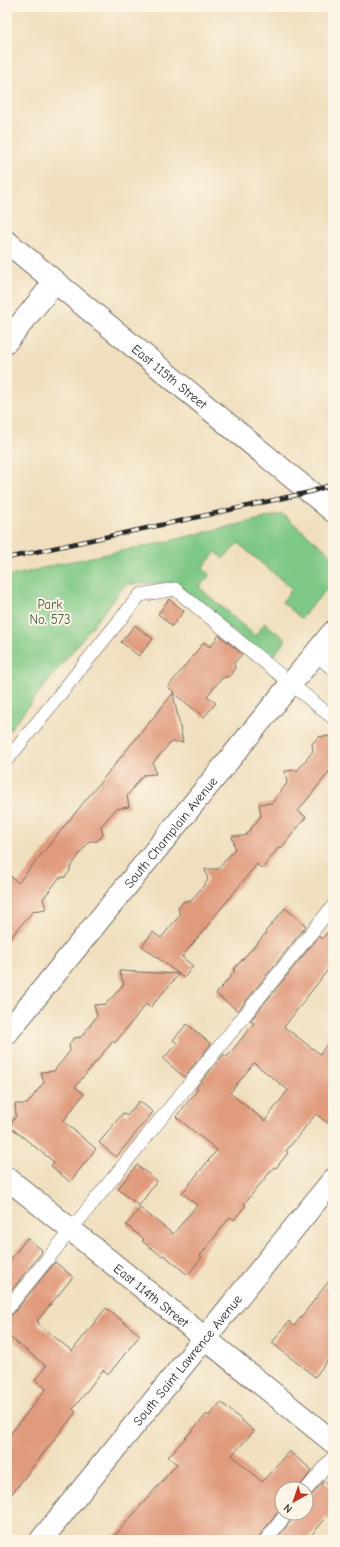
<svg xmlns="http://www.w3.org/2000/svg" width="340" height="1547" font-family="'Comic Neue',sans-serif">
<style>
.green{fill:#7ec885;stroke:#547a58}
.building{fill:#e09a7b;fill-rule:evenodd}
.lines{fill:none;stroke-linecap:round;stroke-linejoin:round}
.service-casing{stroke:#706a5f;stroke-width:14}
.minor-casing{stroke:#706a5f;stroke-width:24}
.tertiary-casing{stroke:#706a5f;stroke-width:24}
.service{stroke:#fff;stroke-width:13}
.minor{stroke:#fff;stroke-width:22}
.tertiary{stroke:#fff;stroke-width:22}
.rail-casing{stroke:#2b2b2b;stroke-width:4.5}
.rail{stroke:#fcf5e5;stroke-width:3;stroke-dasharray:9;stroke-linecap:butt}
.labels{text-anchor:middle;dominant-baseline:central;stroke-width:4;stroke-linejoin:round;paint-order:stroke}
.street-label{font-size:13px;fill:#2b2b2b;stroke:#fcf5e5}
.park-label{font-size:13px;fill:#445a46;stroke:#fcf5e5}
</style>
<rect width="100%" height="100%" fill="#fcf5e5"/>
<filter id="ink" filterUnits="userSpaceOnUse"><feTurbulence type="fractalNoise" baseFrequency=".025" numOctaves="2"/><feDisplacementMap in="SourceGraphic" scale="8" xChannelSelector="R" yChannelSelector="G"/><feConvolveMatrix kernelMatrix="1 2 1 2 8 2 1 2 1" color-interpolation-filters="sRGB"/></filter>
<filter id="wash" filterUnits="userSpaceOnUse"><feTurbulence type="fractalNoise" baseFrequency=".012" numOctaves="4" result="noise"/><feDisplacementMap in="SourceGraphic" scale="16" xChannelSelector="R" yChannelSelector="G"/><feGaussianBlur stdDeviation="0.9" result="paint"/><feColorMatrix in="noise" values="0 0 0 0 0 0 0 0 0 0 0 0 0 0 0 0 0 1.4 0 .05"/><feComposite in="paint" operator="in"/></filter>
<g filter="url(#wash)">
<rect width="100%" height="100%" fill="#f0dfbf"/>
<path class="green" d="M282,514l51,42v26l-32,36 -19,-16 10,-13 -54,-46 -15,16 -7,-7 -14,16 8,7 -11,12 56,49 10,-13 21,17 -17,21 -94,-78 -49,1 -119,149v-156l56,-14 93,-19z"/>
<g id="blocks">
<path class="building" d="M169,599l15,12 -12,15 -14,-12z
M135,625l18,14 -14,17 -18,-14z
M219,635l23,19 -8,9 1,6 -5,7 -8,2 -15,18 9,7 -12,14 -31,-24 10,49h-12l-18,21 3,11 -13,1 -16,21 2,11 -13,2 -15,17 2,9 -6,6h-8l-19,27v3l-5,6 -6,1 -16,21 3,10 -13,2 -26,31v-69l11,10 156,-191 -6,-5 36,-45 6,5z
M333,736v31l-35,44 8,6 -25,31 -2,-1 -17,22 -5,-5 -75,93 11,9 -9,12 -42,-32 11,-14 8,6 19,-23 -2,-7 6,-7h7l17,-21 -3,-11h13l17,-20 -3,-13h13l16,-20 -2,-12 13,-1 15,-20 -2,-12 13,-1 15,-19 -1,-7 6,-7z
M285,908l21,18 -68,85 -22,-17 19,-23 -2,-1 33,-37 -1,-1z
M333,927v36l-49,64 36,27 13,-18v91l-17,-13 -30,37 2,2 -12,15 -2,-1 -30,37 2,1 -12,15 -4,-3 -30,39 2,1 -14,18 -24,-20 -2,1 -20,-15 2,-2 -18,-14 14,-17 33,26 24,-29 -15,-12 35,-43 -41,-33 22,-28 -2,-1 28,-34 3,3 27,-34 -4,-2 69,-85 3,3zM254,1063l34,27 -23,31 -35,-28z
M119,971l60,3 -29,34 -4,-4 -31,39 -2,-2 -38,46 9,7 -21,27 33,28 -26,33 -19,-16 3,-4 -45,-36 7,-10 -1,-12h12l17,-22 -3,-10 13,-1 16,-20 -1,-7 5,-6 7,-1 16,-21 -3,-11 12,-1 18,-20z
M187,1024l24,20 -27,33 -21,-18 14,-16 -4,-3z
M139,1101l14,11 -37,45 -17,-14 24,-30 4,3z
M137,1165l20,16 -18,25 -21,-17z
M27,1238l15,12 -1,1 1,1 -35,44v-32z
M55,1262l18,15 -36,44 2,1 -1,2 34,27 34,-43 34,27 -32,40 -5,-5 -30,39 3,3 -69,88v-62l39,-49 -11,-9 11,-14 -39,-31v-18l6,-3z
M333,1276v77l-18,24 -43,-34 17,-22 5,5z
M221,1402l33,29 -22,24 30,27 27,-31 23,19 -14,19h-16v18l-22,28 -2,5h-147l66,-76 -9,-7 39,-43 2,2z
M324,1481l9,8v21l-26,30h-31l17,-22 2,-5h11v-15l6,-3z"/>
</g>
</g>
<g filter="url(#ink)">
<use href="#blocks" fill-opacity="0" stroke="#706a5f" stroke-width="1"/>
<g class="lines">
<g class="service-casing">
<path id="service" d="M315,654l18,15
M7,760l133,-165 35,-6 158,129
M7,1309l326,-403
M306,1490l27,-33
M266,1540l21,-27"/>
</g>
<g class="minor-casing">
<g id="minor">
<path d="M7,341l48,-59"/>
<path id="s1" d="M7,1033l326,-401"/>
<path id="s2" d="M7,1178l326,264"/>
<path id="s3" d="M41,1540l292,-360"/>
</g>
</g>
<g class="tertiary-casing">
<g id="tertiary">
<path id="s4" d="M7,242l326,269"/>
</g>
</g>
<use href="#service" class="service"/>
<use href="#minor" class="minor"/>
<use href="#tertiary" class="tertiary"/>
<g class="rail-casing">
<path id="rail" d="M7,558l182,-39 121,-27 23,-8"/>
</g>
<use href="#rail" class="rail"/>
</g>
</g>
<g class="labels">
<g class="street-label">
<text stroke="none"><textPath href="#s4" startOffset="211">East 115th Street</textPath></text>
<text stroke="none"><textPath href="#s1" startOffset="259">South Champlain Avenue</textPath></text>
<text stroke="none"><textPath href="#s2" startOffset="186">East 114th Street</textPath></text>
<text stroke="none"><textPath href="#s3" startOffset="232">South Saint Lawrence Avenue</textPath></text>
</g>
<g class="park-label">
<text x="50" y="604">Park<tspan x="50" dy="15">No. 573</tspan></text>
</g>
</g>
<rect width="340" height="1547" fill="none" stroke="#fcf5e5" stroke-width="24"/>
<g transform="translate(294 1501) rotate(220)"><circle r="19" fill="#fcf5e5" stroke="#a8a49b"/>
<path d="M0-3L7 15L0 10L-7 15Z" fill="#c8321e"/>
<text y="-6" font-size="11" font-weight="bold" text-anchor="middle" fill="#2b2b2b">N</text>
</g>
</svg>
